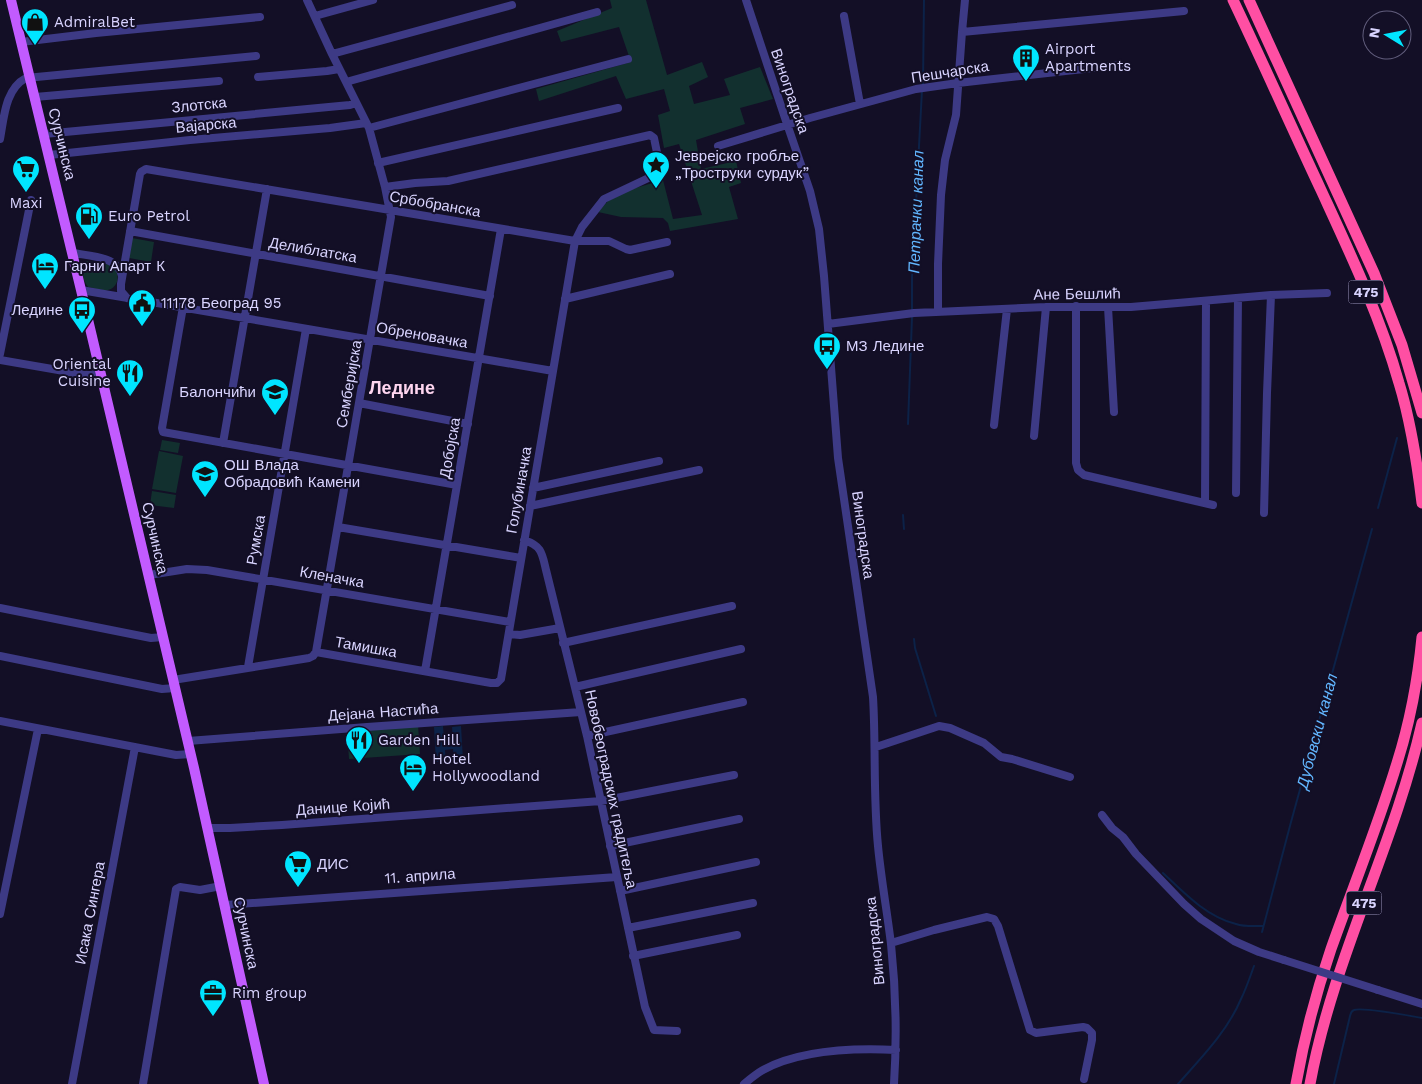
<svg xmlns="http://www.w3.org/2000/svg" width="1422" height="1084" font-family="'Work Sans',sans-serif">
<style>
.green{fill:#12302f}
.water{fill:#0c2248}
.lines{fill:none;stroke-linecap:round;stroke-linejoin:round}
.stream{stroke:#0c2248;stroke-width:2}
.minor{stroke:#3d3a85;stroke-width:8}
.major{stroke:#c25bff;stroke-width:10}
.highway{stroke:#ff4fa3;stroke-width:11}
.minor-bridge{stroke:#3d3a85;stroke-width:8}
.labels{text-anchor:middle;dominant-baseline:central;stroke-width:4;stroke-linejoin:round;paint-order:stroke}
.shield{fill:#130f26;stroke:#9e99be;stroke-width:1}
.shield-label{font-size:14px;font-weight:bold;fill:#d9d4ff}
.poi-label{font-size:15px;fill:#d9d4ff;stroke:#130f26;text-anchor:start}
.street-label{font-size:15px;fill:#d9d4ff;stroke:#130f26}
.water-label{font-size:16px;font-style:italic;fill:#62b6ff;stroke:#130f26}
.quarter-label{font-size:18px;font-weight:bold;fill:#ffd6f0;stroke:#130f26}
</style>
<rect width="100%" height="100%" fill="#130f26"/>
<path class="green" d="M610,0h36l21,75 35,-13 6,15 -19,9 5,18 36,-9 -6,-16 36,-12 13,32 -33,9 5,16 -49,16 5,29 35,-8 5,22 -12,4 9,32 -68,12 -2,-8 -5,-5 -42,-1 -23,-5 10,-11 24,-12 31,-9 10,39 29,-4 -23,-71 -15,4 -6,-33 12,-4 -6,-22 -38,10 -10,-23 -77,25 -3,-12 95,-27 -12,-35 -58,15 -4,-11 55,-23z
M132,238l22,4 -3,20 -22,-4z
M87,261c7,1 17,1 23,4 11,5 10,22 -2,25 -6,1 -14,-2 -20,-3 -5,-6 -6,-15 -6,-23z
M162,440l18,3 -2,10 -18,-3z
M159,451l24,5 -7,37 -24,-4z
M152,491l24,4 -2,13 -24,-3z
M418,725l2,29 -71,5 -2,-29z"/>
<path class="water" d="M443,726l1,14 9,-1 -1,-12 9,-1 2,34 -9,1 -1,-12 -8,1 1,12h-10l-2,-35z"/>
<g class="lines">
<path class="stream" d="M923,85l1,-85
M912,312v-35l10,-187
M908,424l4,-107
M1378,508l19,-70
M903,515l1,14
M914,639l1,9 21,68
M1163,873c21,20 44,44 73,51 9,3 18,2 27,2
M1262,932l29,-110 81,-293
M1178,1084c23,-26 49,-52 63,-85 5,-10 9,-22 13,-33
M1334,1084l16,-68c1,-3 1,-5 4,-6 8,-3 57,6 68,8"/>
<path class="minor" d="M307,0l25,54 37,74 16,59 6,30 -75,435
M746,0l39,118 25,73 9,38 5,47 14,182 35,239c3,50 0,99 5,149 3,32 9,65 13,98 5,47 6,93 3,140
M315,16l58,-16
M844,16l16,88
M962,32l222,-21
M21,42l75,-9 164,-16
M332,54l180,-49
M258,77l69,-6 12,-2
M346,82l251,-70
M35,97l184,-16
M369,128l259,-69
M44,134l306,-29 6,-2
M0,139c4,-21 5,-50 26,-61l230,-22
M718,146l92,-28 106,-29 42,-6 162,-18
M49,155l141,-15 140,-12 36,-5
M378,163l240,-55
M130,231l360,65
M73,253c16,3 45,3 49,23
M81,290l472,81
M127,298l-6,-7v-7l19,-110 1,-2 5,-3 429,72h34l17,8 4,1 37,-8
M565,299l105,-25
M1076,306v157l2,7 6,5 129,30
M183,307l-21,121 1,4 294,53
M1108,307l6,105
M938,312v-48l3,-69 4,-35 11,-45 6,-83 3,-32
M828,324l86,-11 132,-6h85l140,-12 56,-2
M0,354l31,-154
M0,360l87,15 14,-1
M359,403l109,21
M994,425l13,-116
M1034,436l12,-129
M223,443l44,-254
M533,488l126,-27
M1236,493l2,-195
M1205,503l1,-202
M530,506l169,-36
M1264,513l3,-120 4,-98
M338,527l183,31
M524,540c18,6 18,13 22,30l41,166 58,271 9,23 23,1
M149,575l38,-6 20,1 303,52
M0,608l151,30 12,-1
M509,634l11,1 40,-7
M563,643l169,-37
M0,656l162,33 13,-1
M248,667l58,-338
M425,671l76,-442
M173,680l136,-22 4,-2 3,-4 175,31h6l4,-4 74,-438 7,-14 22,-28 55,-26 1,-6 -6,-29 -4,-3 -202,46 -33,2 -30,4
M575,687l166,-38
M0,721l176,34 15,-1
M587,736l156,-34
M188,741l179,-14 214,-15
M876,747l63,-21 11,2 34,15 17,14 11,2 58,18
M1102,815l10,13 11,9 13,17 48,50 17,15 33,22 25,11 25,8
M208,828h22l52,-3 319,-24 133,-26
M610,846l129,-27
M620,891l136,-29
M225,905l392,-28
M0,914l38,-185
M628,928l125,-25
M891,943l43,-13 53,-13 7,2 4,7 32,104 6,3 47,-6 4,1 5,5v7l-8,39
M633,956l104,-21
M1378,990l44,14
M72,1084l63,-337
M143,1084l33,-195 4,-2 20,3 21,-4
M744,1084c6,-5 12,-10 19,-14 37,-20 92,-22 133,-20"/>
<path class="major" d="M11,0l70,290 113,478 70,316"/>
<path class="highway" d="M1233,0c30,63 58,126 88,190 29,63 59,126 78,193 12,39 18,79 23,120
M1249,0l125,273 28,72 20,68
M1296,1084c8,-46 20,-91 35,-135 22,-62 47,-123 66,-186 13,-41 21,-84 25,-126
M1310,1084c23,-126 84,-237 112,-361"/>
<path class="minor-bridge" d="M1284,960l94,30"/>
</g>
<defs>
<g id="shop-pin" transform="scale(1.4375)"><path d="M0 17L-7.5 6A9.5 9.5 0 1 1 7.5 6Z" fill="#00e5ff" stroke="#130f26"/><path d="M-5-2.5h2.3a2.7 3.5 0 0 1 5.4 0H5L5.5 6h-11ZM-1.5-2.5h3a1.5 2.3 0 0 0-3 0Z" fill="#111"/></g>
<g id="building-pin" transform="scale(1.4375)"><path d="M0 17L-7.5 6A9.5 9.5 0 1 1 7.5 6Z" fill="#00e5ff" stroke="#130f26"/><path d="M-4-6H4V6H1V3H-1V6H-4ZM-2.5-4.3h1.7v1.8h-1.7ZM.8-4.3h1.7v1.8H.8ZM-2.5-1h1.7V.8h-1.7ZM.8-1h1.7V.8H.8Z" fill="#111"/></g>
<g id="sight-pin" transform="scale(1.4375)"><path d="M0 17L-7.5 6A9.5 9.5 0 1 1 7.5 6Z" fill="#00e5ff" stroke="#130f26"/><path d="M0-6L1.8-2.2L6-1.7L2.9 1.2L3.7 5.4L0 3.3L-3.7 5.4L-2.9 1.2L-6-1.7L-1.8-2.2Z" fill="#111"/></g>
<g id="supermarket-pin" transform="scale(1.4375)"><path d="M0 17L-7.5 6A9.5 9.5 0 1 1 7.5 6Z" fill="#00e5ff" stroke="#130f26"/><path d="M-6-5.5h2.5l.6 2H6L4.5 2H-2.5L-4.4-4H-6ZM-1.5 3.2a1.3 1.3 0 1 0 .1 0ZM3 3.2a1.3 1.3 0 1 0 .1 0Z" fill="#111"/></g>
<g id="fuel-pin" transform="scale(1.4375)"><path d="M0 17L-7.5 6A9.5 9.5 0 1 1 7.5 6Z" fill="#00e5ff" stroke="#130f26"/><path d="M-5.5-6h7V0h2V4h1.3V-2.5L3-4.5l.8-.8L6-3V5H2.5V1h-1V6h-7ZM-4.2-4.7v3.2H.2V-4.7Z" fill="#111"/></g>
<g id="hotel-pin" transform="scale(1.4375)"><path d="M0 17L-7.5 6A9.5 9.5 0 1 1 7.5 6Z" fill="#00e5ff" stroke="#130f26"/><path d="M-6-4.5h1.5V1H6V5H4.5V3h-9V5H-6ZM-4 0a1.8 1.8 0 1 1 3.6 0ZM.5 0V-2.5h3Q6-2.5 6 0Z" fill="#111"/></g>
<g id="civic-pin" transform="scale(1.4375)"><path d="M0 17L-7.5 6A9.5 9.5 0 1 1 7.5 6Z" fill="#00e5ff" stroke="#130f26"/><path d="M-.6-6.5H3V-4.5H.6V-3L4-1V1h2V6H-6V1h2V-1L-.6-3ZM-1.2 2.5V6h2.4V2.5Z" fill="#111"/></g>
<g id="bus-pin" transform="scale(1.4375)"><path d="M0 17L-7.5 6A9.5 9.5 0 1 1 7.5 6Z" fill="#00e5ff" stroke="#130f26"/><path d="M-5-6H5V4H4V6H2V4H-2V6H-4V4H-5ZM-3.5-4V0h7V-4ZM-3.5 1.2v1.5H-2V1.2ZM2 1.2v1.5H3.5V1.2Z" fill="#111"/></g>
<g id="restaurant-pin" transform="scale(1.4375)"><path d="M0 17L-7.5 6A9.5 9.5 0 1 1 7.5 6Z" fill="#00e5ff" stroke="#130f26"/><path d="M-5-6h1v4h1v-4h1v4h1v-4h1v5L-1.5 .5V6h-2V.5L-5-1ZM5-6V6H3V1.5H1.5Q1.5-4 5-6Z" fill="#111"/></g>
<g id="school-pin" transform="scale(1.4375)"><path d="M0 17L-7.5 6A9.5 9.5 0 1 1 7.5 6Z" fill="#00e5ff" stroke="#130f26"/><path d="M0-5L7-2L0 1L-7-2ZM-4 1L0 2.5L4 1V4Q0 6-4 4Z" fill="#111"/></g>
<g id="office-pin" transform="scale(1.4375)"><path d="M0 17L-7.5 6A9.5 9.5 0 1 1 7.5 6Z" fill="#00e5ff" stroke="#130f26"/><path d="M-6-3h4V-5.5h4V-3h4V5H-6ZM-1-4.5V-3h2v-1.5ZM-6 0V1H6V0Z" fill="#111"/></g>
</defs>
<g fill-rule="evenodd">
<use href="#shop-pin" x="35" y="22"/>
<use href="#building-pin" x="1026" y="58"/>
<use href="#sight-pin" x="656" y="165"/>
<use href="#supermarket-pin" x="26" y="169"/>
<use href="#fuel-pin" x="89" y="216"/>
<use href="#hotel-pin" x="45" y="266"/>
<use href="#civic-pin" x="142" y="303"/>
<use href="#bus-pin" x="82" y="310"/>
<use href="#bus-pin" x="827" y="346"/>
<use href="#restaurant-pin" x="130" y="373"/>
<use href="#school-pin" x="275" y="392"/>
<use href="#school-pin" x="205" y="474"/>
<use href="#restaurant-pin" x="359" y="740"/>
<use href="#hotel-pin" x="413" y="768"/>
<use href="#supermarket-pin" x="298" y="864"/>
<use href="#office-pin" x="213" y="993"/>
</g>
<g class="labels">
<g class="shield">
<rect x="1348.5" y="280.5" width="35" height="23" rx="4"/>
<rect x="1346.5" y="891.5" width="35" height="23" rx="4"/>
</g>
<g class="shield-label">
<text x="1366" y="292">475</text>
<text x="1364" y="903">475</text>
</g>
<g class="poi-label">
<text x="54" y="22">AdmiralBet</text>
<text x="1045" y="49">Airport<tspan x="1045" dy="17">Apartments</tspan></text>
<text x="675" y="156">Јеврејско гробље<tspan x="675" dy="17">„Троструки сурдук”</tspan></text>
<text x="26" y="203" text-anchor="middle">Maxi</text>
<text x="108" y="216">Euro Petrol</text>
<text x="64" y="266">Гарни Апарт К</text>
<text x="161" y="303">11178 Београд 95</text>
<text x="63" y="310" text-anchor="end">Ледине</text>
<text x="846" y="346">МЗ Ледине</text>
<text x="111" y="364" text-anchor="end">Oriental<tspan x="111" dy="17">Cuisine</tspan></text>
<text x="256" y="392" text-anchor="end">Балончићи</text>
<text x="224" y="465">ОШ Влада<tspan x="224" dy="17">Обрадовић Камени</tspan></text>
<text x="378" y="740">Garden Hill</text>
<text x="432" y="759">Hotel<tspan x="432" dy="17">Hollywoodland</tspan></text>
<text x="317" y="864">ДИС</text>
<text x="232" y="993">Rim group</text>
</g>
<g class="street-label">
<text transform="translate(950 72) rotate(-9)">Пешчарска</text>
<text transform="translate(790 91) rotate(71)">Виноградска</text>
<text transform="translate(199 105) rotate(-6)">Злотска</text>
<text transform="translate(206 125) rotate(-5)">Вајарска</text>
<text transform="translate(62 144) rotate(76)">Сурчинска</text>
<text transform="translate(435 204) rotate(10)">Србобранска</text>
<text transform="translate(313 250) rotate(10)">Делиблатска</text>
<text transform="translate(1077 294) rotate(-1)">Ане Бешлић</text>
<text transform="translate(422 335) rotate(10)">Обреновачка</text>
<text transform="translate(349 384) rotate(-80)">Семберијска</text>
<text transform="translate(450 448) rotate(-80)">Добојска</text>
<text transform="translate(519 490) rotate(-80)">Голубиначка</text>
<text transform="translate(863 535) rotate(82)">Виноградска</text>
<text transform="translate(155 538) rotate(77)">Сурчинска</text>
<text transform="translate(256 540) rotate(-80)">Румска</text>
<text transform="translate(332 577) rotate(10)">Кленачка</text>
<text transform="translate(366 647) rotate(10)">Тамишка</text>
<text transform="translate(383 712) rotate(-4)">Дејана Настића</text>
<text transform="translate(611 789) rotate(78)">Новобеоградских градитеља</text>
<text transform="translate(343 807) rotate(-4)">Данице Којић</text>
<text transform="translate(420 876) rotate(-4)">11. априла</text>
<text transform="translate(90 913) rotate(-79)">Исака Сингера</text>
<text transform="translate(246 933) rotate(78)">Сурчинска</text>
<text transform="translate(875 941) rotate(-96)">Виноградска</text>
</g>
<g class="water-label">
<text transform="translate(916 212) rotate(-88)">Петрачки канал</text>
<text transform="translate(1317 731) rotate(-75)">Дубовски канал</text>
</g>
<g class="quarter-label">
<text x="402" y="387">Ледине</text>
</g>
</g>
<g transform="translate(1387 35) rotate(280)"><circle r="24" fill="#130f26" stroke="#625e7d"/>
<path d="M0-4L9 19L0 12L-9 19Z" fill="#00e5ff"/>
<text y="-8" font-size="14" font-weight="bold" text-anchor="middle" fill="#d9d4ff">N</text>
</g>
</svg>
